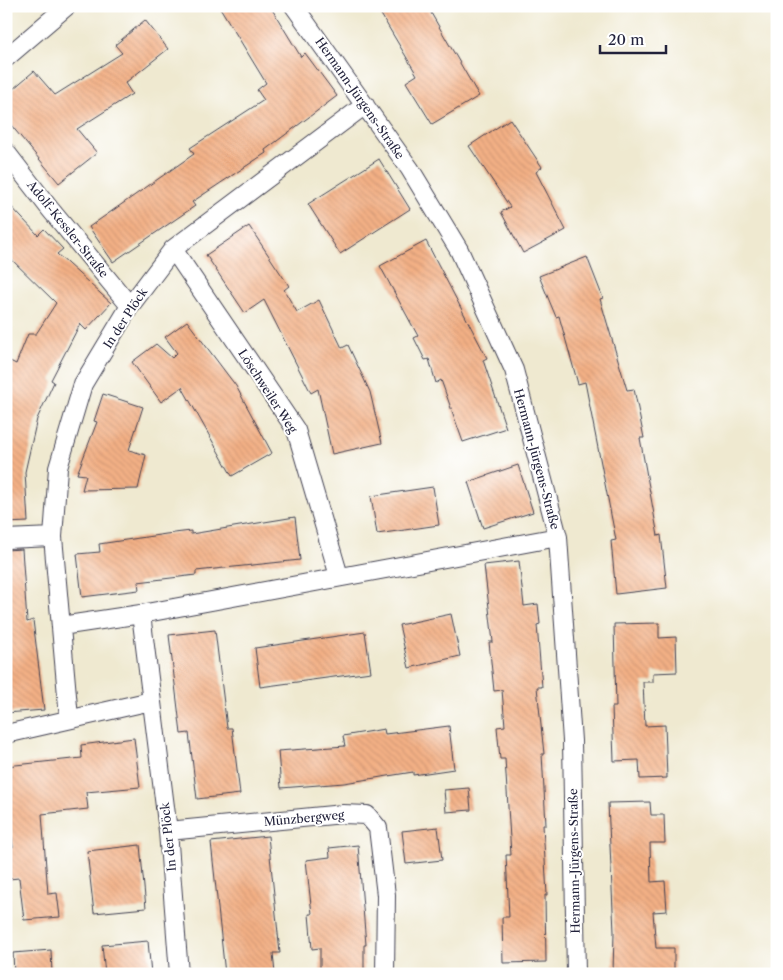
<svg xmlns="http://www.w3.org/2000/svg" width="783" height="980" font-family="'Libre Caslon Text',serif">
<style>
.building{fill:url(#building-back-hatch)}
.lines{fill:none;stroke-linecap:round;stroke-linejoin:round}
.minor-casing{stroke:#414051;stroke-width:20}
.minor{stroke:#fff;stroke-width:18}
.labels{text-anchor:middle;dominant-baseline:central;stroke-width:4;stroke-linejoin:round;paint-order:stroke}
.street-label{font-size:12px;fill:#22223b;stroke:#fff}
</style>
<defs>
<pattern id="building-back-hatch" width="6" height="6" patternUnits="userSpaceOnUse" patternTransform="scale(1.25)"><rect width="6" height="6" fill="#f3b085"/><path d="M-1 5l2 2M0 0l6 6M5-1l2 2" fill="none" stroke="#d09774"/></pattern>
</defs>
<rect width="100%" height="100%" fill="#fff"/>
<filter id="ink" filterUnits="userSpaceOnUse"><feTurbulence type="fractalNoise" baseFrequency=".02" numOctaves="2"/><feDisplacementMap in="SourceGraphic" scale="10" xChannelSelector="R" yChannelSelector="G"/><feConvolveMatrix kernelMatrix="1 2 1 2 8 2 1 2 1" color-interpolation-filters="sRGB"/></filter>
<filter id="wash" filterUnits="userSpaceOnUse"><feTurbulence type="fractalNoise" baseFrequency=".0096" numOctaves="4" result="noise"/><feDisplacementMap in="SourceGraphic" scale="20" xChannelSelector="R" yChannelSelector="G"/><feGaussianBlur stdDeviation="1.12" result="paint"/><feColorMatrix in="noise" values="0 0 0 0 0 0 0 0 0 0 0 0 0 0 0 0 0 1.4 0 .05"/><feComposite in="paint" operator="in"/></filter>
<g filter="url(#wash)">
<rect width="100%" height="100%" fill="#efe9d0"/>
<g id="blocks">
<path class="building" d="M219,6h51l31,51 4,-4 32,43 -72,54 1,3 -74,49 3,4 -82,56 -24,-35 105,-73 -4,-6 74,-48 -7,-10 9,-7z
M376,6h51l52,90 -47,28 -26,-42 11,-7z
M145,20l23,29 -43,34 7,11 -55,35 20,24 -38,30 -53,-64v-24l28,-24 21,24 67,-42 -7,-8z
M510,119l32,48 -6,5 30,58 -43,23 -22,-41 9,-5 -41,-61z
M379,159l31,50 -70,45 -32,-50z
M6,201l32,34 6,-6 19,20 -6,5 54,49 -25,27 -6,-6 -29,56 3,2 -17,37 -12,53 3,50 -22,1v-164l10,5 12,-30h8l20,-31 -50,-49z
M249,226l40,60 -5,4 13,22 22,-12 23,48 6,-3 22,47 12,51 -50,11 -14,-65 -7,4 -47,-93 -19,13 -39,-58z
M426,241l61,117 -4,2 23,68 -43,14 -22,-62 -5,3 -7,-24 -4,1 -11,-22 4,-2 -38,-70z
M587,257l16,41 -3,1 27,91 7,-1 10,49h-4l18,98 3,-1 6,53 -51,6 -5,-53 5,-1 -31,-158 -7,2 -19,-68 -3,1 -17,-41z
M187,321l49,65 36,67 -40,23 -50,-89 -21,15 -29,-40 24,-18 16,14 5,-5 -12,-16z
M103,394l40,13 -14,43 17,5 -8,34 -56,1 4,-15 -9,-1 20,-52 -3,-1z
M518,465l15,47 -50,16 -15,-46z
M433,487l6,38 -62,9 -6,-38z
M295,517l5,43 -104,11v4l-58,7 1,8 -57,7 -5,-43 23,-2 -1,-8 67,-10 25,-3v3z
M22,549l5,73 6,-2 11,90 -38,3v-163z
M519,561l5,45 14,-2 2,20 -3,1 5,62h-5l7,67h-2l4,71h-3l4,70h-2l1,67 -43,1 -1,-46h7l-3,-62h5l-6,-96h-5l-3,-32 8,-1 -3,-36 -8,1 -5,-49h4l-9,-77z
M451,614l9,42 -51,12 -10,-43z
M659,623v15l17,-1 1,35 -24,1v9h-10l2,44 20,-1 2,53 -27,1 -1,-19 -25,1 -2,-54h4l-2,-83z
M215,630l12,98h5l8,66 -43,5 -8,-66 -8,1 -12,-99z
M365,632l6,40 -111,15 -5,-39z
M449,726l5,43 -41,6v-3l-69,11 -63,5 -3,-37 67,-5 -2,-10 41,-7 1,5z
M134,738l6,49 -54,5 2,17 -46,5 6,80 9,-1 3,24 -36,3 -5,-42 -10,1 -3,-31 7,-1 -7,-53v-28l76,-8 -1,-13z
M469,788l2,22 -25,2 -2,-22z
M650,802l1,13h13l1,28h-15l1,39 14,-1 2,30 -14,1 3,36h18v26h-61l1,-42 -6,-129z
M438,827l4,33 -36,4 -4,-33z
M268,836l12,117h-7l2,21h-50l-14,-132z
M140,845l6,63 -52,5 -7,-62z
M358,845l8,100h-2v29h-44v-26l-8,1 -3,-35h3l-6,-54 24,-3 -1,-9z
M148,941l3,33h-46l-3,-29z
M51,950l1,24h-38l-1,-21z"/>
</g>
</g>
<g filter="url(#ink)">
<use href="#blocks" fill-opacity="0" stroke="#414051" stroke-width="1"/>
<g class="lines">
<g class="minor-casing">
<path id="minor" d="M294,6l116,163 49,81 55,120 44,167 14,204 4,233
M6,58l61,-52
M6,152l44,57 80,97
M173,249l123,181 43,146
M6,539l47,-2
M141,614l27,217 11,143
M61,626l80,-12 417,-77
M69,718l-16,-181 5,-69 25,-84 47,-78 43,-57 192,-144
M6,734l145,-33
M168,831l175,-17 24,1 11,13 8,67 -1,79"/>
</g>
<use href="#minor" class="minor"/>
</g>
</g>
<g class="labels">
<g class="street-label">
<text transform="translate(360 98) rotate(55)">Hermann-Jürgens-Straße</text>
<text transform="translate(68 229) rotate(51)">Adolf-Kessler-Straße</text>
<text transform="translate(125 318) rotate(-57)">In der Plöck</text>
<text transform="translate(268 391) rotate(57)">Löschweiler Weg</text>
<text transform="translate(537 459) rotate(75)">Hermann-Jürgens-Straße</text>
<text transform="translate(304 818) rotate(-5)">Münzbergweg</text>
<text transform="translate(168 837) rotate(-96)">In der Plöck</text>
<text transform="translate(574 861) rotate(-91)">Hermann-Jürgens-Straße</text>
</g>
</g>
<rect width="783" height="980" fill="none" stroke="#fff" stroke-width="25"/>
<path d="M600 45v8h66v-8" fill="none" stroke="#22223b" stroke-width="2.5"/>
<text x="608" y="45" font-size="15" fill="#22223b" stroke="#ffffff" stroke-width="4" paint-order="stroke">20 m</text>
</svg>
